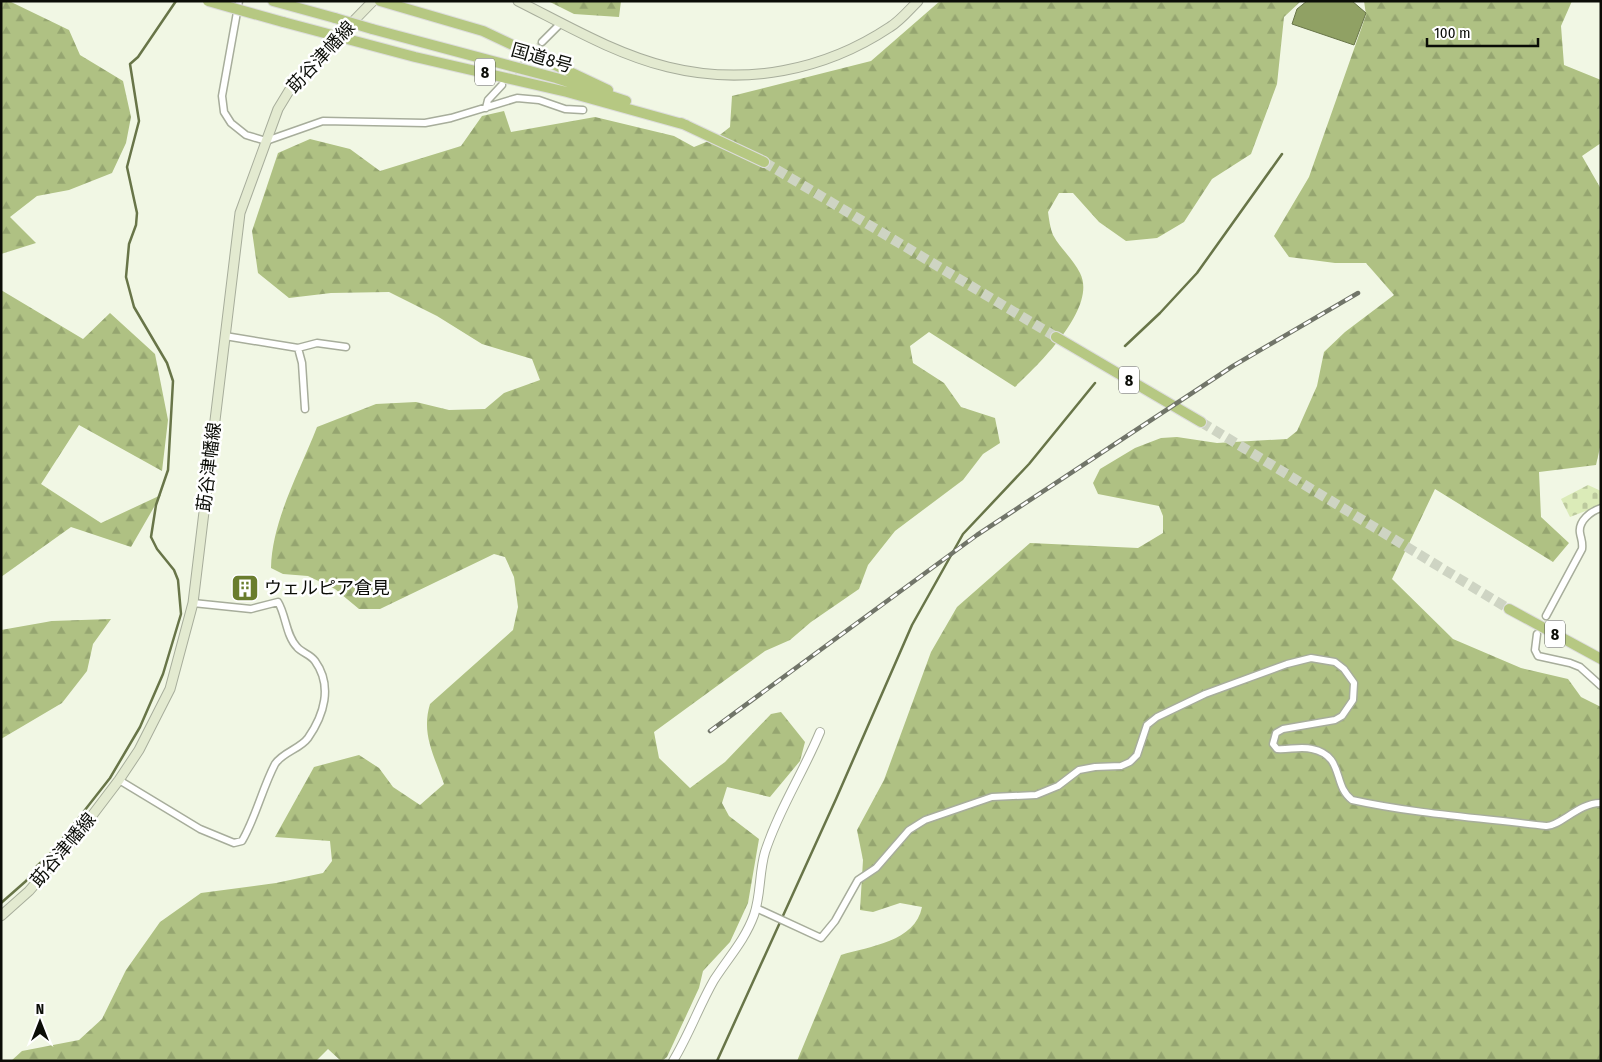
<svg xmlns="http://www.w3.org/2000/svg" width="1602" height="1062" font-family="'Fira Sans Condensed','Noto Sans JP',sans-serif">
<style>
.forest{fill:url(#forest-firs)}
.cemetery{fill:url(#cemetery-stones)}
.water{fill:#90a164;stroke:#687548}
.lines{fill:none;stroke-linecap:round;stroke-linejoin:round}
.stream{stroke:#687548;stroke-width:2.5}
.minor-tunnel{stroke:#ced4c3;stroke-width:6;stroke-dasharray:6 3;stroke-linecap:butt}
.trunk-tunnel{stroke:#ced4c3;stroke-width:10;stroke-dasharray:10 5;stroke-linecap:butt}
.minor-casing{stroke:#a7ad9b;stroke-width:9}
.tertiary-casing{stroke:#a7ad9b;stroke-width:10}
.secondary-casing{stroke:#a7ad9b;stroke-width:11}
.trunk-casing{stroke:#dddddc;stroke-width:12}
.minor{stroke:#fff;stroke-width:6}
.tertiary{stroke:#fff;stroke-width:8}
.secondary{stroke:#e3ead0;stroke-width:9}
.trunk{stroke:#b6c882;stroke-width:10}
.rail-casing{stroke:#717569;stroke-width:4.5}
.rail{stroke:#fff;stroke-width:2.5;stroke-dasharray:8;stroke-linecap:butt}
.trunk-bridge-casing{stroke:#dddddc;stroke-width:12;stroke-linecap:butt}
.trunk-bridge{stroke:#b6c882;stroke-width:10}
.labels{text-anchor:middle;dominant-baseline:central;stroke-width:5;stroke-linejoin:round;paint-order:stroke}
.shield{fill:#fff;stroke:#545651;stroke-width:1}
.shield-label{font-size:16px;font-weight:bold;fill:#0b0d07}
.street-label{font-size:18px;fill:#0b0d07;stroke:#fff}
.poi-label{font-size:18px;fill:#0b0d07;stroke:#fff;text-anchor:start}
</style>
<defs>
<pattern id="forest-firs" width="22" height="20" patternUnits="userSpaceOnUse" patternTransform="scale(1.25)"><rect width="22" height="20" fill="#afc183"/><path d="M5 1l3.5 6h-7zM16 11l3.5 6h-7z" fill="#95a570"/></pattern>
<pattern id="cemetery-stones" width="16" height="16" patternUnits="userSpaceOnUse" patternTransform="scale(1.25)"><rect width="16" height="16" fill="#dbebb8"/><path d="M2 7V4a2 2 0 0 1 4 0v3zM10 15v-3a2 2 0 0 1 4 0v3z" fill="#bbc89d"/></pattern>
</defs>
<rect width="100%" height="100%" fill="#f1f7e4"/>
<path class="forest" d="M1,1h8l60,29 11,25 43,26 8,36 -5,26 -14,30 -43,17 -32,6 -27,21 26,26 -35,11z
M548,1h73l-2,16 -45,-3z
M940,1h361l-17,16 -7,67 -26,70 -39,25 -28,43 -27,16 -31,3 -27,-19 -26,-29h-14l-11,19c1,7 2,16 5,23 7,13 20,24 27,38 18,35 -42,92 -65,114l-86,-55 -19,14 3,17 31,20 17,24 34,11 5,25 -17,11 -20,26 -68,51 -27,34 -9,24 -48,33 -21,18 -25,11 -111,81 5,26 31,30 35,-26 46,-48 10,-2 24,30 -5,19 -30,36 -43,-10 -5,16 7,13 30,23 -11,64 -18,39 -27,29 -4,17 -32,69 -5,4h-321l-13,-12 -12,12h-305l11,-10 57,-11 23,-21 24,-49 34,-48 41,-29 75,-10 47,-10 9,-12 -2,-20 -55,-4 39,-70 45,-12 20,13 14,19 27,18 24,-21c-10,-29 -23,-50 -14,-80l83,-74 5,-23 -4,-30 -9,-20 -11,-3 -114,55h-21l-24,-20 -27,-13 -25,-2 -12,-6c1,-48 29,-97 46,-141l59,-23 40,-2 33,8 36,-1 19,-16 36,-13 -8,-21 -50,-15 -45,-28 -48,-24 -58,1 -42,5 -31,-25 -6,-42 26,-78 32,-14 40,10 30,22 81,-25 21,-30 22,-5 7,21 84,-15 79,19 20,11 22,-9 14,-11 2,-31 139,-35z
M1364,1h208l-11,25 3,39 37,15v63l-19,13 19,33v254l-5,22 -57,7 2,45 28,26 -16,19 -118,-73 -43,90 61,60 68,29 47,11 13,18 20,10v354h-804l44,-106c29,-9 74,-13 81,-48l-22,-4 -27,9 -13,-2 3,-50 -6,-30 27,-50 47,-128 26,-45 73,-64 108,5 25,-15v-17l-4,-10 -61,-12 -5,-11 7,-14 35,-21 26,-10 16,-1 40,6 70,-4 10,-8 20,-45 7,-34 21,-20 49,-37 -28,-32h-31l-46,-6 -15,-21 35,-59 57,-162z
M1,290l82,49 27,-26 45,41 13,66 -6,51 -83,-46 -38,59 60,39 60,-28 -30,52 -60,-20 -70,50z
M111,619l-18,25 -6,27 -25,32 -61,36v-109l51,-9z"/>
<path class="cemetery" d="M1588,485l13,6v14l-31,12 -9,-18z"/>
<path class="water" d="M1307,1h45l14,12 -12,32 -62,-21 5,-15z"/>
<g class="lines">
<path class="stream" d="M1125,346l35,-33 37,-40 85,-119
M1,903l25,-22 11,-15 15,-14 58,-74 30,-51 23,-53 18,-60 -3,-34 -4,-10 -17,-21 -6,-12 5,-32 12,-35 5,-89 -6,-18 -33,-56 -8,-30 3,-33 7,-19 1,-12 -10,-46 12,-46 -9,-57 8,-7 38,-56
M717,1061l119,-262 76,-174 51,-91 66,-70 66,-81"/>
<path class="minor-tunnel" d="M508,79l34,-37"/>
<path class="trunk-tunnel" d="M764,162l292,175
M1201,422l308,187"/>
<g class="minor-casing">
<path id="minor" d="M239,1l-17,95 2,16 7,11 15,12 20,6 57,-20 102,2 26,-5 66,-20 22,2 26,9 18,1
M542,42l19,-19
M486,108l2,-8 14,-15
M225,336l73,12 4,15 3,46
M298,348l19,-5 29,4
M1546,616l36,-67c1,-7 -1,-10 -2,-16 -2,-12 11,-22 21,-25
M1537,634l-2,16 3,6 32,7 10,4 21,19
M119,780l81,49 34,14 8,-2c14,-24 20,-52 33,-77 8,-12 25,-15 33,-26 16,-23 25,-52 7,-77 -5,-7 -13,-8 -18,-14 -11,-11 -11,-32 -19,-45l-27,7 -58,-6
M756,908l65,30 14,-17 23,-41 18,-12 33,-38 16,-10 67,-23 44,-2 22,-9 21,-16 16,-3 26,-1 9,-4 7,-7 10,-30 10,-8 48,-23 82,-30 24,-6 24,4 9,7 10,14 -1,17 -11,16 -7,4 -52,9 -7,4 -3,11 4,5c11,1 24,-3 35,0 33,7 20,36 40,51 64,14 129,18 194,26 13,1 34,-24 55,-23"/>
</g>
<g class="tertiary-casing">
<path id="tertiary" d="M673,1061c16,-26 26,-55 41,-81 14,-22 31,-40 40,-65 7,-20 5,-43 11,-63 14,-43 38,-79 55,-120"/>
</g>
<g class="secondary-casing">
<path id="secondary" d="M518,1c48,24 97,53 150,66 77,19 156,4 222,-40 10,-6 19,-17 28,-26
M1,916l28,-25 46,-53 44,-58 20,-30 31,-61 23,-86 47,-390 38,-104 17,-28 78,-80"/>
</g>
<g class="trunk-casing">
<path id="trunk" d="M273,1l62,17
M380,1l103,30 125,59
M283,22l132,35 152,35 119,33
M372,29l184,49 70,23
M681,123l83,39
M1056,337l145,85
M1509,609l92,50"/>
</g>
<use href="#minor" class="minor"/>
<use href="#tertiary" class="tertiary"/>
<use href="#secondary" class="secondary"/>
<use href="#trunk" class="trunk"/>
<g class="rail-casing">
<path id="rail" d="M710,731l267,-196 256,-169 125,-73"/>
</g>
<use href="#rail" class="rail"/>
<g class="trunk-bridge-casing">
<path id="trunk-bridge" d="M208,1l75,21
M335,18l37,11"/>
</g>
<use href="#trunk-bridge" class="trunk-bridge"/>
</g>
<defs>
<g id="building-square" transform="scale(1.4375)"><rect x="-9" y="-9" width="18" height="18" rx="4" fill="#6a7d2d" stroke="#fff"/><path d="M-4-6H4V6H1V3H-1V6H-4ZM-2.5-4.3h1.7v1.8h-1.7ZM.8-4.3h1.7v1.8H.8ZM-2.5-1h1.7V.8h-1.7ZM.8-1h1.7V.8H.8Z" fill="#fff"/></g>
</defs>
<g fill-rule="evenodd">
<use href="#building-square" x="245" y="588"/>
</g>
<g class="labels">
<g class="shield">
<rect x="475" y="58.5" width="20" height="27" rx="4"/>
<rect x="1119" y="366.5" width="20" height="27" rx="4"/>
<rect x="1545" y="620.5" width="20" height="27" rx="4"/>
</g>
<g class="shield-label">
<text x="485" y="72">8</text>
<text x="1129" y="380">8</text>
<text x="1555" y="634">8</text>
</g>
<g class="street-label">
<text transform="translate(321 57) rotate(-47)">莇谷津幡線</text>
<text transform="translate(542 58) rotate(16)">国道8号</text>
<text transform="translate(209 467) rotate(-83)">莇谷津幡線</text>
<text transform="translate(63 850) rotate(-50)">莇谷津幡線</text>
</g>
<g class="poi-label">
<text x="264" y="588">ウェルピア倉見</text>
</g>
</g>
<rect width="1602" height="1062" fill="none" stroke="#0b0d07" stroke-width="5"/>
<g transform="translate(40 1022)" stroke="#ffffff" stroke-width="4" paint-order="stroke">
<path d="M0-4L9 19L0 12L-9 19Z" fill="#0b0d07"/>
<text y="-8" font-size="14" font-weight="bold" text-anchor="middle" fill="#0b0d07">N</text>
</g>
<path d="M1427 38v8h111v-8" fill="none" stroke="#0b0d07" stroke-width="2.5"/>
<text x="1434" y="38" font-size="15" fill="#0b0d07" stroke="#ffffff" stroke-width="4" paint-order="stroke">100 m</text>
</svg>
